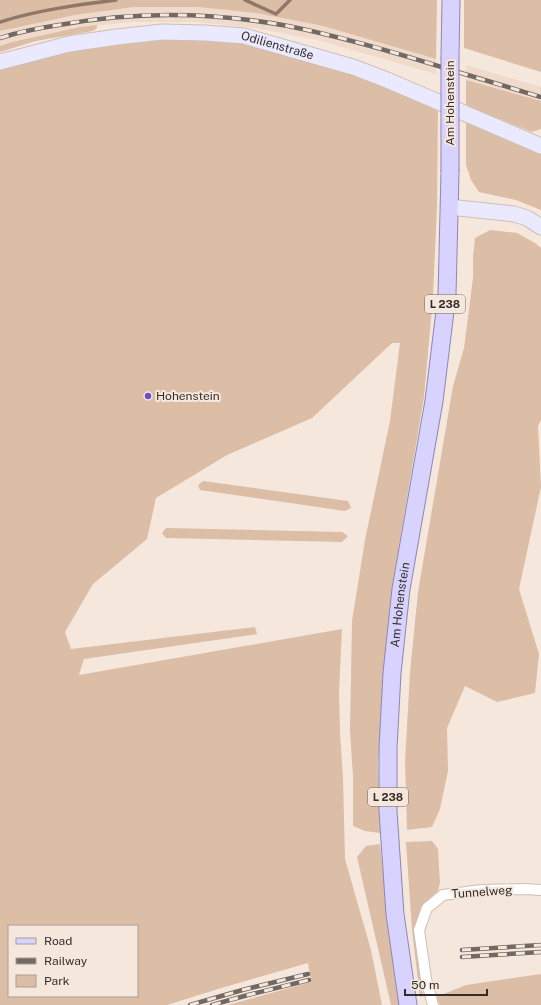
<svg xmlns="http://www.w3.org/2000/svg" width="541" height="1005" font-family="'Public Sans',sans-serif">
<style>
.built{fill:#efdacb}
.green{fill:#dcbda6;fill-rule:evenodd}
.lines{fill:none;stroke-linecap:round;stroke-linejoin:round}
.stream{stroke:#8f7867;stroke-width:3.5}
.minor-casing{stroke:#cdbfb5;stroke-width:12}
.secondary-casing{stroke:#cdbfb5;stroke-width:17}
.primary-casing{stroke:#8d86b3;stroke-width:19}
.minor{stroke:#fff;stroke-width:10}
.secondary{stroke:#ebe9fe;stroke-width:15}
.primary{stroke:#d7d3fe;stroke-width:17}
.rail-casing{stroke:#716963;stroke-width:4.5}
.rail{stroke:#f6e7dd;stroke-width:3;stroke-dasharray:9;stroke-linecap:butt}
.primary-bridge-casing{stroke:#8d86b3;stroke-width:19;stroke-linecap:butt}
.primary-bridge{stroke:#d7d3fe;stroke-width:17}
.poi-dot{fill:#694fc8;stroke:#f6e7dd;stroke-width:1.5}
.labels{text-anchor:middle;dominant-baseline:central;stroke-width:4;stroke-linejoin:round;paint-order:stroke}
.shield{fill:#f6e7dd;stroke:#6e6660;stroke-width:1}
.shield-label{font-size:11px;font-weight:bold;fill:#332e2a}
.street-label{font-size:12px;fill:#332e2a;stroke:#f6e7dd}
.poi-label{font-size:12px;fill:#332e2a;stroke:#f6e7dd;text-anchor:start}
</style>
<rect width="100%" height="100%" fill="#f6e7dd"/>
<path class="built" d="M134,7h64l58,6 67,13 113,33v15l-119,-34 -62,-12 -59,-6h-62l-54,5 -68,15 -12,4v-15l3,-1 72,-15z
M466,65l75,22v14l-75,-21z"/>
<path class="green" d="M0,0h437l-1,59 -113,-33 -67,-13 -58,-6h-64l-59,8 -75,16z
M464,0h77v72l-77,-24z
M97,25v3l-4,3 -57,10 -36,11v-6l12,-4 68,-15z
M161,38l80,5 111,27 86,37 -1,99 -4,91 -9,100 -32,190 -8,86 -6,91 2,69 -15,-2 -12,-5v-49l-3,-47 2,-109 13,-81 25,-119 10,-78h-8l-80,75 -85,37 -71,43 -9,41 -54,45 -28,48 6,17 184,-22 2,7 -173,25 -5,16 263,-46 -3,63 1,41 3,45 2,81 26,91 11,55h-154l83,-23 -3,-19 -90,26 -51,16h-167v-940l94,-20zM9,926h128v70h-128z
M466,80l75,21v28l-9,3 -66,-26z
M466,118l75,34v58l-25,-10 -37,-8 -8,-12 -5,-15z
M490,230l27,3 18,10 6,5v172l-3,6 3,61 -22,102 20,65 -4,39 -38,9 -32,-16 -18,42 1,43 -8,38 -8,18 -25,3 -2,-67 5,-91 8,-80 35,-206 11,-38 9,-70v-22l2,-18z
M203,481l145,20 3,7 -6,3 -145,-21 -2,-5z
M166,528l176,4 6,4 -6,6 -176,-4 -4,-5z
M432,841l6,8 2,34 -2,8 -7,6 -10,10 -6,24 6,58 3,7 -4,1 -8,-67 -6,-88z
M380,844l14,129 5,32h-8l-34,-148 9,-11z
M541,974v31h-101l-4,-8 30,-12z"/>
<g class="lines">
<path class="stream" d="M245,0l31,14 14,-14
M0,22c38,-12 77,-17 116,-22"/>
<g class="minor-casing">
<path id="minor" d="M433,1005l-7,-26 -7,-49 8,-22 16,-13 39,-5 43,-1 16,1"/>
</g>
<g class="secondary-casing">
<g id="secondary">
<path id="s1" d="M0,62l69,-18 48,-7 45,-5 43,1 39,3 109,31 34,13 154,66"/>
<path d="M449,207l65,7 13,4 14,9"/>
</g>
</g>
<g class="primary-casing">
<g id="primary">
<path d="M450,57l1,-57"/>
<path id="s2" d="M408,1005l-13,-91 -7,-103v-63l4,-75 9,-84 33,-188 13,-106 3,-123"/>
</g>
</g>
<use href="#minor" class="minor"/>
<use href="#secondary" class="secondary"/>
<use href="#primary" class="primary"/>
<g class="rail-casing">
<path id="rail" d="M0,38c19,-6 39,-10 59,-13 76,-14 153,-13 229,1 55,11 109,27 163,44 30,9 60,18 90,27
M462,950l79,-5
M462,957l79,-5
M190,1005l56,-16 62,-15
M212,1005l36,-10 61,-15"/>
</g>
<use href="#rail" class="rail"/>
<g class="primary-bridge-casing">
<path id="primary-bridge" d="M450,172v-115"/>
</g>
<use href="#primary-bridge" class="primary-bridge"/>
</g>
<circle class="poi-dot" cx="148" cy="396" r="4"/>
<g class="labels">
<g class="shield">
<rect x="425" y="295" width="40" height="18" rx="3"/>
<rect x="368" y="788" width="40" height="18" rx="3"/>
</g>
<g class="shield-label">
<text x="445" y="304">L 238</text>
<text x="388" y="797">L 238</text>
</g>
<g class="street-label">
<text stroke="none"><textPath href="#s1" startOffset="282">Odilienstraße</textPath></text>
<text transform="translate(450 103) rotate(-90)">Am Hohenstein</text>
<text stroke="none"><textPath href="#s2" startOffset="402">Am Hohenstein</textPath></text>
<text transform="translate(482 892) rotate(-4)">Tunnelweg</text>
</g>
<g class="poi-label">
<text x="156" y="396">Hohenstein</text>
</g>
</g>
<rect x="8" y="925" width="130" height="72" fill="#f6e7dd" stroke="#a89d95"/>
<rect x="16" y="938" width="20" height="6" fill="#d7d3fe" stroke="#a89d95"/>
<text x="44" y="945" font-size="12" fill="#332e2a">Road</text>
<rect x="16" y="958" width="20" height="6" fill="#716963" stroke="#a89d95"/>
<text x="44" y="965" font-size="12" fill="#332e2a">Railway</text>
<rect x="16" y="975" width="20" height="12" fill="#dcbda6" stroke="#a89d95"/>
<text x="44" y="985" font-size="12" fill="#332e2a">Park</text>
<path d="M405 989v6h82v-6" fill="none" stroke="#332e2a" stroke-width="2"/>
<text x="411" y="989" font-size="12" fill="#332e2a" stroke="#f6e7dd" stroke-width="3" paint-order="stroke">50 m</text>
</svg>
